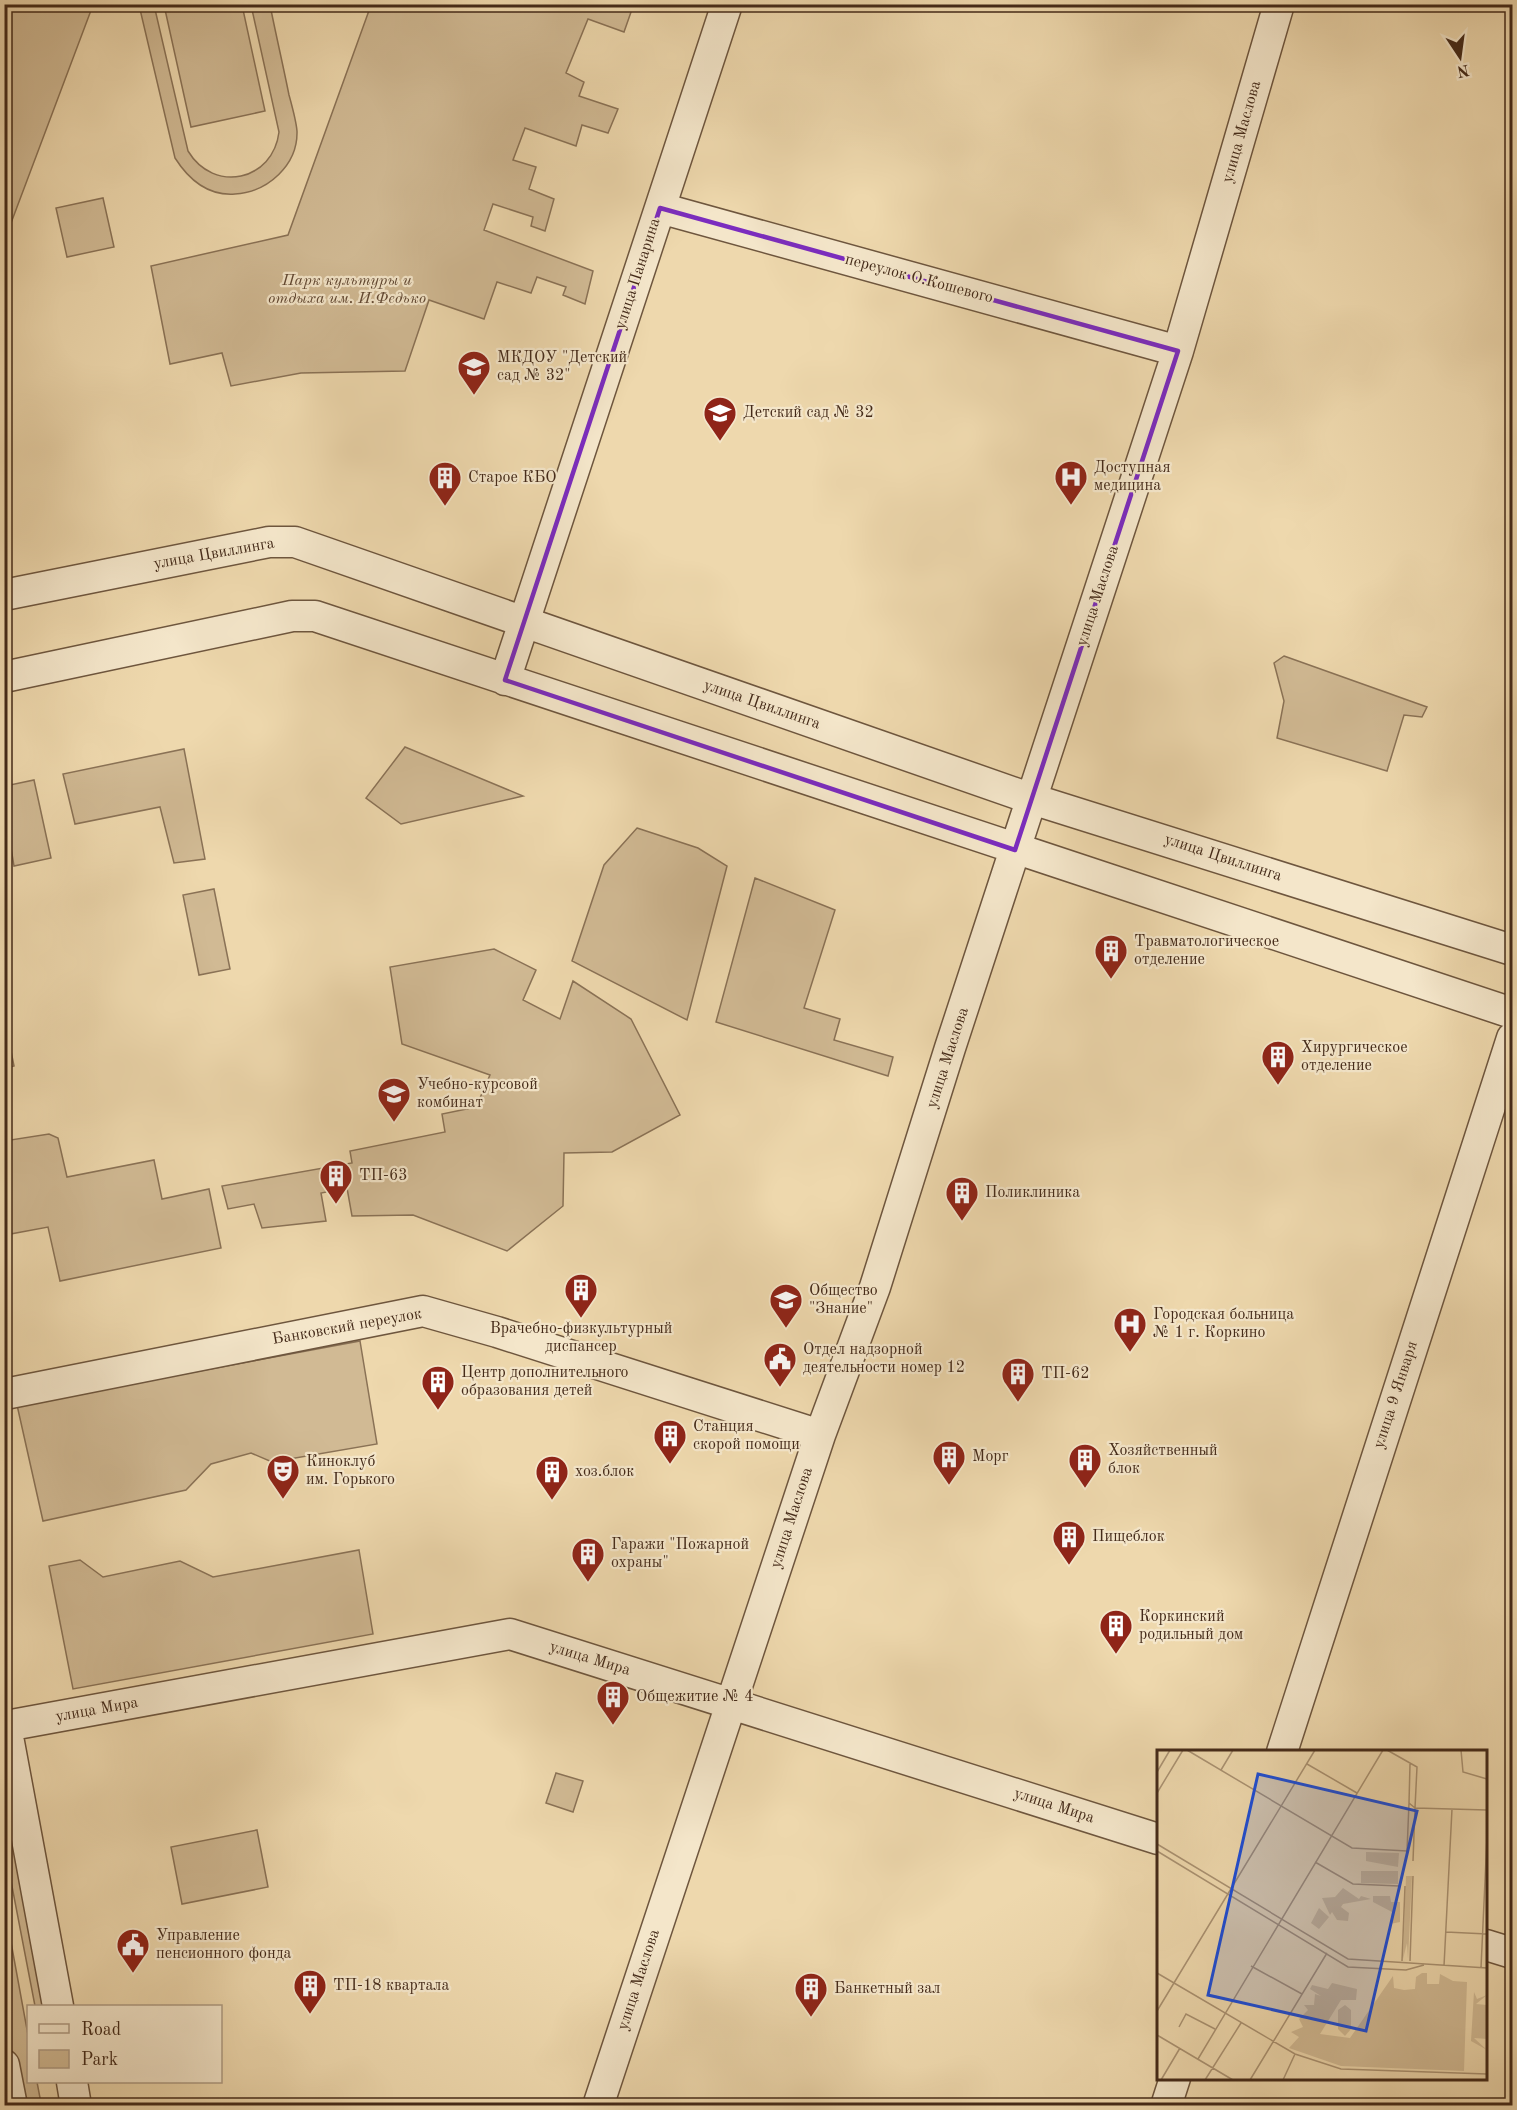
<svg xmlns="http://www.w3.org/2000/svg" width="1517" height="2110" font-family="'Old Standard TT',serif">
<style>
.green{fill:#d1ba94;stroke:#8a7256;stroke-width:1.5}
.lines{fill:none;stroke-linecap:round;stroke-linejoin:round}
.minor-casing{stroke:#6e563e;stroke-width:33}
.minor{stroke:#f4e6ca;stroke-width:30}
.marked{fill:none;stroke:#7b2cbf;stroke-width:4.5;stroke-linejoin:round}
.labels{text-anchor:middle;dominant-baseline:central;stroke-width:4.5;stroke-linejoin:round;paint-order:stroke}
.street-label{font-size:16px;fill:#442a19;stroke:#f4e6ca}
.park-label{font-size:16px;font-style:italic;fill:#604732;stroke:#f4e6ca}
.poi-label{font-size:16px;fill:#442a19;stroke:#f4e6ca;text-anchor:start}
.inset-road{fill:none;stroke:#aa9272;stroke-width:1.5}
.view{fill:#1d4ed8;fill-opacity:0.15;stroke:#1d4ed8;stroke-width:3}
.inset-edge{fill:none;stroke:#442a19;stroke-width:3}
</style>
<rect width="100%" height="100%" fill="#eed8ad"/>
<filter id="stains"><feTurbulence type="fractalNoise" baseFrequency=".00333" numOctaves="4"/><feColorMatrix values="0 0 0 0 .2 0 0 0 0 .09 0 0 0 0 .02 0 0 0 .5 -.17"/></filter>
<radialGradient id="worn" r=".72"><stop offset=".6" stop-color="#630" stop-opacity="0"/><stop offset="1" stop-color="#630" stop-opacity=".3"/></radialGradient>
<path class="green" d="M626,4l-1,4 6,4 -7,20 -36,-13 -22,54 18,9 -5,14 39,13 -10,24 -26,-8 -6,21 -51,-18 -12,32 23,7 -7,22 25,10 -9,32 -14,-5 2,-9 -40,-13 -9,26 109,41 -8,33 -22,-9 3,-8 -29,-10 -6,16 -34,-11 -13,37 -55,-19 -24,71 -104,2 -70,13 -9,-33 -52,11 -19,-98 137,-31 83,-230z
M4,5h89l-88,234h-1z
M139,5h15l34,146c26,43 85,30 91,-19l-28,-127h19c6,30 13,60 19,90 3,11 7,25 8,36 1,34 -29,61 -62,63 -26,2 -46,-14 -60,-36z
M164,5h78l23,106 -74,16z
M103,198l11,49 -47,10 -11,-49z
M1284,656l143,51 -5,10 -18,-2 -17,56 -110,-33 7,-37 -10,-38z
M405,747l118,49 -122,28 -35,-26z
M184,749l21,110 -31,4 -14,-56 -85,17 -12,-50z
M34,780l17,78 -37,8 -3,-18 -6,1v-63z
M637,828l61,20 29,18 -40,154 -115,-59 32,-96z
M755,878l80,32 -31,98 36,11 -6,21 59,17 -5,19 -172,-54z
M214,889l16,80 -31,6 -16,-80z
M494,949l42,21 -13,30 37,19 13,-38 58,38 49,96 -68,37 -48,1 -1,53 -56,45 -94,-36 -61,1 -5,-28 -26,5 5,28 -64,7 -8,-24 -26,5 -6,-23 130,-23 -2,-12 95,-19 -3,-18 34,-7 14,-32 -88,-31 -12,-77z
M5,1022l9,44 -4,1 1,7 -6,1z
M5,1101l6,39 38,-6 9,4 9,39 87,-17 8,39 47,-10 12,59 -161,33 -12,-54 -43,8z
M360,1341l17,103 -105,18 -21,-9 -40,11 -25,26 -143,31 -26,-116z
M359,1550l14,84 -300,55 -24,-123 31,-6 23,17 77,-16 33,16z
M4,1761l49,245h-18l-30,-156z
M556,1773l27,8 -10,31 -27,-9z
M257,1830l11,57 -86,17 -11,-57z
M4,1904l24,131v47h9l4,21 -22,2 -14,-80z"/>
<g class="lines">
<g class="minor-casing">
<path id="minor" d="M660,208l518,143
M4,595l265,-53h26l737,257 480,151
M4,677l288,-61h23l1197,397
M505,680l222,-676
M5,1394l418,-83 74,21 323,103
M1282,1752l230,-714
M1486,1945l26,8
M58,2006l-52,-280 504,-92 648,205
M4,2065l8,41
M72,2082l4,24
M598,2106l222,-671 55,-148 75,-239 228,-697 101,-347
M1166,2106l9,-28"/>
</g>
<use href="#minor" class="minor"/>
</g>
<path class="marked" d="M660,208l518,143 -163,499 -510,-170z"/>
<defs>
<g id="school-pin" transform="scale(1.725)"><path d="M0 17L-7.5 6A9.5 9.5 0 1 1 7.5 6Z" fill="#8f2418" stroke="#f4e6ca"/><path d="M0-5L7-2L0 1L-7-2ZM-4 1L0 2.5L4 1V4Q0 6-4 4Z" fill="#fff"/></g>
<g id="hospital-pin" transform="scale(1.725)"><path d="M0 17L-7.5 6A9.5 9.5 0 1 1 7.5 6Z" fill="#8f2418" stroke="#f4e6ca"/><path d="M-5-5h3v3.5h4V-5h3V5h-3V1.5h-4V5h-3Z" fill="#fff"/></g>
<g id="building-pin" transform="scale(1.725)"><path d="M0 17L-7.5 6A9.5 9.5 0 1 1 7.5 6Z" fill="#8f2418" stroke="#f4e6ca"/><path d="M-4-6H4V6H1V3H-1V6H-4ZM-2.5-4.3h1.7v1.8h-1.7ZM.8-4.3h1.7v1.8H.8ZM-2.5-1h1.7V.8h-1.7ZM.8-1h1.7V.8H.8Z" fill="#fff"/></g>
<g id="university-pin" transform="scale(1.725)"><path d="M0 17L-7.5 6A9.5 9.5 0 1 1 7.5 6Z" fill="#8f2418" stroke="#f4e6ca"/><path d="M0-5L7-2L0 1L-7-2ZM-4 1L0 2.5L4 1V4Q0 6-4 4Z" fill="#fff"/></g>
<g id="civic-pin" transform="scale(1.725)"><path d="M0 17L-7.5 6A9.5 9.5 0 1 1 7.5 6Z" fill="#8f2418" stroke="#f4e6ca"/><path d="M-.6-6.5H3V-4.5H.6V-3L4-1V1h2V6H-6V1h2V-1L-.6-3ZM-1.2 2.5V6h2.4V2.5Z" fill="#fff"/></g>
<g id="theatre-pin" transform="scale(1.725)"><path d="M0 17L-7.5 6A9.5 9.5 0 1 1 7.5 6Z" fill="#8f2418" stroke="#f4e6ca"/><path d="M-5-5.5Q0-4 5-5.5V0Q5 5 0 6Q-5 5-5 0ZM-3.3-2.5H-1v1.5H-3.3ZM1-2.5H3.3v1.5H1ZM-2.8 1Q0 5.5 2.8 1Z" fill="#fff"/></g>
</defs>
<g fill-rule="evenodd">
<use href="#school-pin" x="474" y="367"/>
<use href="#school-pin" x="720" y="413"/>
<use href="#hospital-pin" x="1071" y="477"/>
<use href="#building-pin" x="445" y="478"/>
<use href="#building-pin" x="1111" y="951"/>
<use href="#building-pin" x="1278" y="1057"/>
<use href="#university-pin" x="394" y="1094"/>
<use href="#building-pin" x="336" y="1176"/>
<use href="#building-pin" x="962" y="1193"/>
<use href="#building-pin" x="581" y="1290"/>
<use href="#university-pin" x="786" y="1300"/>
<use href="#hospital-pin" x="1130" y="1324"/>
<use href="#civic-pin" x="780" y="1359"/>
<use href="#building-pin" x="1018" y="1374"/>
<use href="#building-pin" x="438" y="1382"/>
<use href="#building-pin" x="670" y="1436"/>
<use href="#building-pin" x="949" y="1457"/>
<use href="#building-pin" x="1085" y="1460"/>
<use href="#theatre-pin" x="283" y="1471"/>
<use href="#building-pin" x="552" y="1472"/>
<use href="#building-pin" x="1069" y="1537"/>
<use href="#building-pin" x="588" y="1554"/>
<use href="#building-pin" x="1116" y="1626"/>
<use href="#building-pin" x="613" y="1697"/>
<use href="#civic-pin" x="133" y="1945"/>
<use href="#building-pin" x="310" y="1986"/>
<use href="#building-pin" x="811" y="1989"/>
</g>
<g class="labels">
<g class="street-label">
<text transform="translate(1242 132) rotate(-74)">улица Маслова</text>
<text transform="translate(638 274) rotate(-72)">улица Панарина</text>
<text transform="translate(919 279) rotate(15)">переулок О.Кошевого</text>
<text transform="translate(214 554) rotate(-10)">улица Цвиллинга</text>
<text transform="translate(1098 596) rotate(-72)">улица Маслова</text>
<text transform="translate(762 705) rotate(19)">улица Цвиллинга</text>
<text transform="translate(1223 858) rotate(18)">улица Цвиллинга</text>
<text transform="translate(948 1058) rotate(-72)">улица Маслова</text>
<text transform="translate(347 1327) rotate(-10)">Банковский переулок</text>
<text transform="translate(1396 1395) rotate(-72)">улица 9 Января</text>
<text transform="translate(792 1518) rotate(-72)">улица Маслова</text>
<text transform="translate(590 1659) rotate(17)">улица Мира</text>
<text transform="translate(97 1710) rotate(-10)">улица Мира</text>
<text transform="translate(1054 1806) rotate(18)">улица Мира</text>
<text transform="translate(639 1980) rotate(-72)">улица Маслова</text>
</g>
<g class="park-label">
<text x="347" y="281">Парк культуры и<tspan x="347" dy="18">отдыха им. И.Федько</tspan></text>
</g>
<g class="poi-label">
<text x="497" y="358">МКДОУ "Детский<tspan x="497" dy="18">сад № 32"</tspan></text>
<text x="743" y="413">Детский сад № 32</text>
<text x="1094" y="468">Доступная<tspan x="1094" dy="18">медицина</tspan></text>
<text x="468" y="478">Старое КБО</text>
<text x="1134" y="942">Травматологическое<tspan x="1134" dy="18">отделение</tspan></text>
<text x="1301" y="1048">Хирургическое<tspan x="1301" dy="18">отделение</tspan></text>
<text x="417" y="1085">Учебно-курсовой<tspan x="417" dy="18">комбинат</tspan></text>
<text x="359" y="1176">ТП-63</text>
<text x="985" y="1193">Поликлиника</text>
<text x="809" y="1291">Общество<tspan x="809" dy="18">"Знание"</tspan></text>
<text x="1153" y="1315">Городская больница<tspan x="1153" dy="18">№ 1 г. Коркино</tspan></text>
<text x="581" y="1329" text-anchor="middle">Врачебно-физкультурный<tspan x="581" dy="18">диспансер</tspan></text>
<text x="803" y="1350">Отдел надзорной<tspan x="803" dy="18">деятельности номер 12</tspan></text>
<text x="461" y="1373">Центр дополнительного<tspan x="461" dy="18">образования детей</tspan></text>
<text x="1041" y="1374">ТП-62</text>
<text x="693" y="1427">Станция<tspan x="693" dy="18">скорой помощи</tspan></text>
<text x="1108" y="1451">Хозяйственный<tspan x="1108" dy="18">блок</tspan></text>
<text x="972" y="1457">Морг</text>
<text x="306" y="1462">Киноклуб<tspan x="306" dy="18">им. Горького</tspan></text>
<text x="575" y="1472">хоз.блок</text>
<text x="1092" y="1537">Пищеблок</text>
<text x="611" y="1545">Гаражи "Пожарной<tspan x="611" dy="18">охраны"</tspan></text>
<text x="1139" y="1617">Коркинский<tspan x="1139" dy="18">родильный дом</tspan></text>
<text x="636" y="1697">Общежитие № 4</text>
<text x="156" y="1936">Управление<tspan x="156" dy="18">пенсионного фонда</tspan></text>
<text x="333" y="1986">ТП-18 квартала</text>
<text x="834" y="1989">Банкетный зал</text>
</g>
</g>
<g transform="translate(1157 1750)">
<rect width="330" height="330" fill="#eed8ad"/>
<path d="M209,102l33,1 -1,14 -32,-6zM204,121h37v13l-37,-1zM249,126h6l-4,83 -1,-16 -4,16zM186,138l16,11 2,-3 10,3 -28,5 -2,3 8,6 -1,8 -11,-1 -5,-8 -2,3 -8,-17 13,-1zM216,146h17l1,6h9v20l-10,2 2,-12 -19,-10zM162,158l10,9 -10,12 -8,-6zM265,223h5v11h12l1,-10 13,7 14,1 -3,89 -123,-5 -52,-18 10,-11 -8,-5 12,-5 -4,-8 9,-9 -4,-5h10l1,-11 6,2 -11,-7 2,-4 16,4 4,-6 25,6 -1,11h-15l-21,34 30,4 43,-62 1,12 10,2 11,-1 1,-12zM317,242l3,7 10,-4 -11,9 11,1v34l-13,-1 13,12 -16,-9zM188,255l6,5v19l-6,7 -7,-7v-19z" fill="#d1ba94"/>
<path class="inset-road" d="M30,0l165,98 55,3 2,-48M230,0l30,17 -2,41M304,0l2,22 24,7M150,14l50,29M253,14l-1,39 6,5M64,20l12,-20M0,22l13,-22M0,43l26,-43M258,58l72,2M0,94l191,115 139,9M0,101l191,116 58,3 18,-5M256,111l2,-53M158,112l38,22 46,2M289,182l41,2M245,211l3,-75M253,211l3,-85M94,216l51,28M287,216l8,-157M324,218l6,-131M0,223l138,81 46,15 146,5M0,261l158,-261M22,277l7,-13 29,15M0,285l76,45M41,309l185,-309M4,330l19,-32M48,330l36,-57M93,330l77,-127M126,330l12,-26"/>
<path class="view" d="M101,24l159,37 -51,220 -158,-36z"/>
<rect width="330" height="330" class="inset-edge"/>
</g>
<rect width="1517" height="2110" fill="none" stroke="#eed8ad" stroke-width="24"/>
<rect x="6" y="6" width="1505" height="2098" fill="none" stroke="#442a19" stroke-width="3"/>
<rect x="12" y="12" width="1493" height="2086" fill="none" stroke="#442a19" stroke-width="1.5"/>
<rect x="27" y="2005" width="195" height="78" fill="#f4e6ca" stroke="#ae9b83" stroke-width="1.5"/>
<rect x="39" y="2024" width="30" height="9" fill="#f4e6ca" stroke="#ae9b83" stroke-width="1.5"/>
<text x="81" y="2035" font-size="18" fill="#442a19">Road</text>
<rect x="39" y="2050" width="30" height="18" fill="#d1ba94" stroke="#ae9b83" stroke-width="1.5"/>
<text x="81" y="2065" font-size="18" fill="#442a19">Park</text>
<g transform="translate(1460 57) rotate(167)" stroke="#f4e6ca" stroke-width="4.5" paint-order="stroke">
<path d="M0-4.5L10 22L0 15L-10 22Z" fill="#442a19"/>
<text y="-9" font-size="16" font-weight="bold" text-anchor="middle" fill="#442a19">N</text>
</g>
<rect width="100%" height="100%" filter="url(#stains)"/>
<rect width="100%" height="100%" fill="url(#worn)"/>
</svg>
